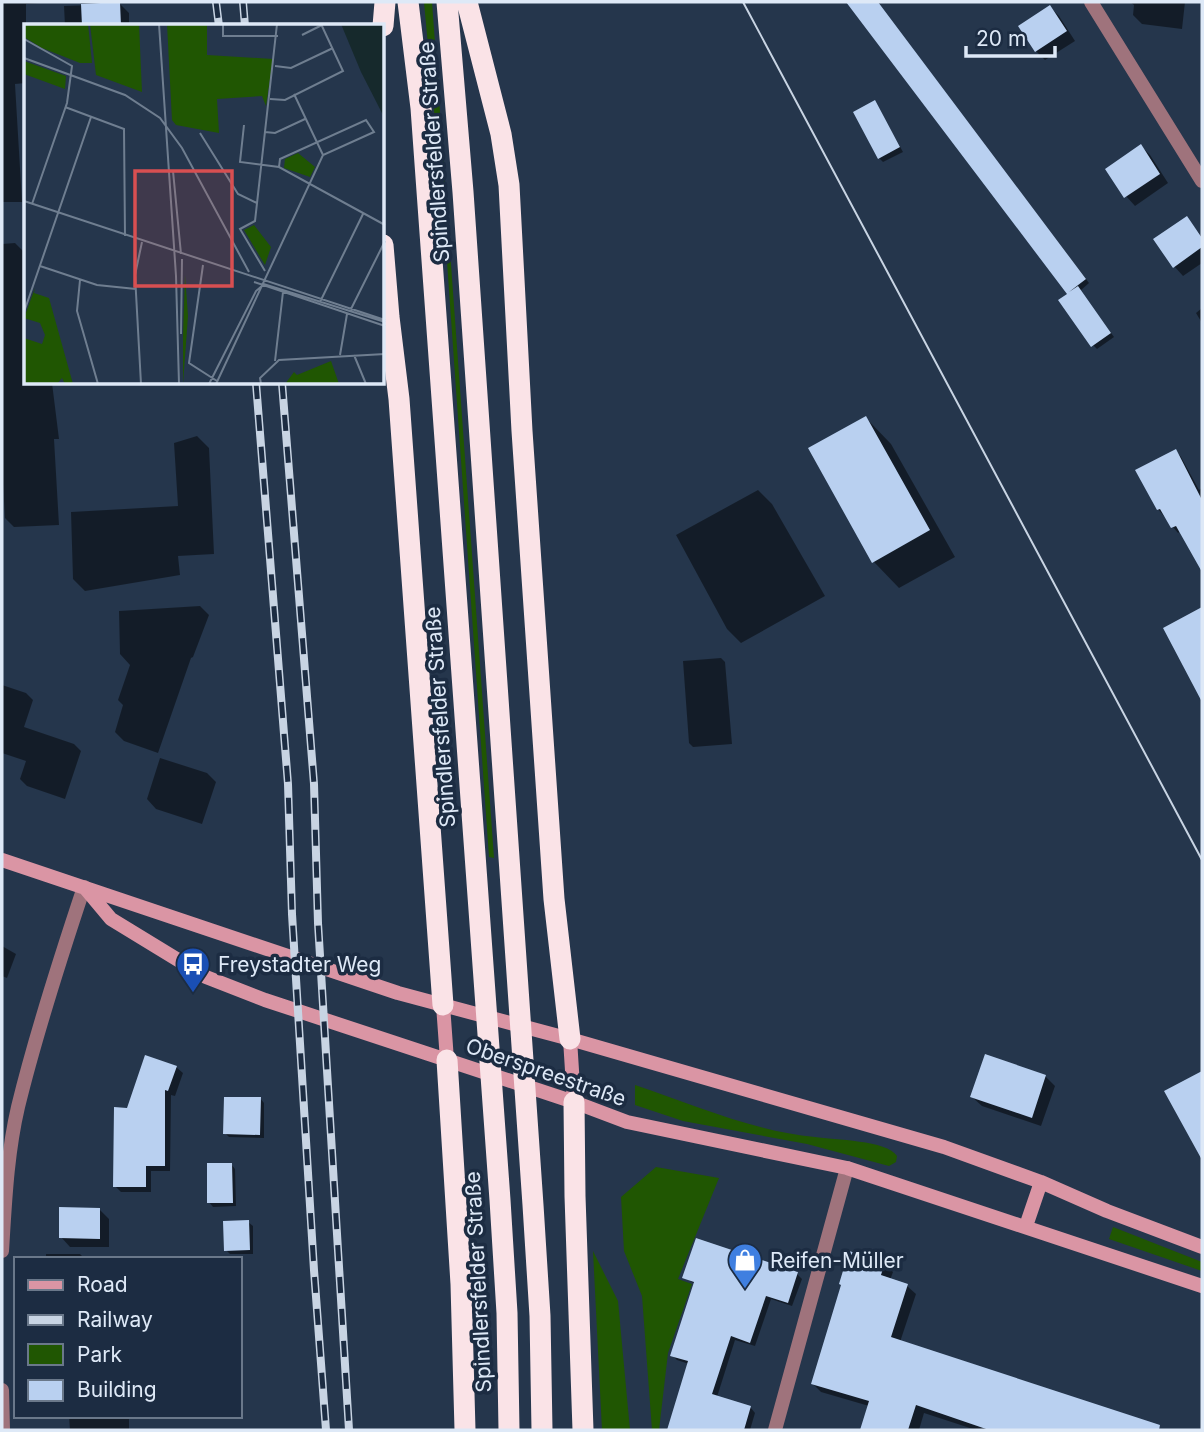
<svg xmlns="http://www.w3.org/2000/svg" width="1204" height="1432" font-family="Inter,sans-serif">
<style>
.green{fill:#205602}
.shadow{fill:#0007}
.building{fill:#b9d0f0}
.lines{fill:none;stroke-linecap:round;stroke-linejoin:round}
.street{stroke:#9f737c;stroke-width:14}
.secondary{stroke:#da95a4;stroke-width:14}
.highway{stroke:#fae3e7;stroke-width:21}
.tram{stroke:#c8d4e3;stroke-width:2}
.rail-casing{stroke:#c8d4e3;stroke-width:8}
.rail{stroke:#1c2c42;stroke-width:5;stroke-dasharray:16;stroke-linecap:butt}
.labels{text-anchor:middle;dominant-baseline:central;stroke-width:7;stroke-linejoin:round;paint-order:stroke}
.street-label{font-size:21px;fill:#dee9f7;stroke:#1c2c42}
.poi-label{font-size:21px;fill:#dee9f7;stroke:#1c2c42;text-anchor:start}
.inset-road{fill:none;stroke:#6f7e90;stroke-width:2}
.view{fill:#d84f51;fill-opacity:0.15;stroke:#d84f51;stroke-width:3.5}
.inset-edge{fill:none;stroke:#dee9f7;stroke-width:3.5}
</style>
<rect width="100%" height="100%" fill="#25364c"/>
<path class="green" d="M424,2h8l62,856 -5,-1 -45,-638z
M635,1085c59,20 118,46 180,52 19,3 72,3 82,19l-1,6 -7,4 -82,-22 -124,-23 -48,-16z
M656,1167l63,11 -41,101 14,5 -24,69 -9,77h-7l-10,-134 -18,-45 -3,-54z
M1113,1227l89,35v9l-93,-32z
M593,1251l25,50 12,129h-28z"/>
<path class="shadow" d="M2,2h51l-27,2v79l-11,1 7,118h-20z
M849,2h28l212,281 -9,8 34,46 -17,12 -4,-4 -24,-51z
M1130,2h55l-3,27 -40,-5 -9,-9 1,-10z
M120,4l9,9v13h-64l-1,-20z
M1050,7l9,9 16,25 -30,19 -9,-9z
M875,102l28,50 -20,10 -4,-4z
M1141,146l9,9 18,28 -33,23 -9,-10z
M1187,218l15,19v26l-19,13 -9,-10z
M15,243l9,9 2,131h26l7,56h-5l5,86 -45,2 -9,-9 -3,-51v-223z
M1202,308v15l-6,-10z
M866,418l25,26 64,113 -56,31 -25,-26z
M197,436l12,12 5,106 -36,2 2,19 -95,16 -12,-12 -2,-67 107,-6 -4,-63z
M1176,451l5,6 18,33 3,-2v81l-21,-38 -3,2 -20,-24z
M758,490l14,14 53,92 -84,47 -14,-14 -51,-94z
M200,606l9,9 -16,42 -2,1 -33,95 -34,-12 -9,-9 8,-27 -5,-5 12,-35 -10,-11 -1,-43z
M721,658l4,4 7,82 -39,3 -4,-4 -6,-82z
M2,685l24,8 7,7 -9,27 50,17 7,7 -16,48 -38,-13 -7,-7 6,-18 -24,-8z
M160,758l47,15 9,9 -14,42 -46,-15 -9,-10z
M2,946l14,8 -9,24 -5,-2z
M986,1056l60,21 9,9 -14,40 -59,-20 -10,-9z
M176,1067l7,6 -8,23 -4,-1 -1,76h-19v21h-30l-6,-6 13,-76z
M260,1098l4,5v35l-35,-1 -4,-4z
M231,1164l4,5 1,37 -23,1 -4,-5z
M99,1209l10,10v28h-39l-9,-10z
M248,1222l5,4v28h-23l-4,-4z
M46,1254h34l5,5h-39z
M884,1264l9,8 -3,8 17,6 9,8 -16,48 227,80 -2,8h-149l-52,-17 -5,17h-57l7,-24 -48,-14 -8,-8z
M797,1274l5,5 -10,27 -21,-7 -16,47 -20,-6 -18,57 34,11 4,5 -5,17h-81l20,-66 -12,-4 -5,-5 23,-71 -11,-7z
M69,1416h60v14h-59z"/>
<path class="building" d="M120,2l1,24h-39l-1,-22z
M846,2h32l208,277 -17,13 9,-6 33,47 -20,14 -33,-47 9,-6z
M1050,5l17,26 -32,21 -17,-26z
M875,100l25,47 -22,12 -25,-47z
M1141,144l19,30 -36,24 -19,-29z
M1187,216l15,22v9l-29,21 -20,-29z
M866,416l64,114 -58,33 -64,-115z
M1176,449l26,51v72l-26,-46 -5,2 -11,-19 -3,1 -22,-40z
M1202,607v95l-39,-74z
M985,1054l61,21 -14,43 -62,-21z
M145,1055l32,11 -9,25 -3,-1v76h-19v21h-33l1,-80 13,1z
M1202,1071v89l-38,-69z
M224,1097h37l-1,38 -37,-1z
M207,1163h25l1,40h-26z
M59,1207l41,1v31l-41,-1z
M249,1220l1,30 -26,1 -1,-30z
M696,1238l102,34 -10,31 -22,-7 -16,47 -19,-7 -19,58 39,12 -7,24h-77l21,-69 -18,-5 24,-74 -12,-4z
M849,1251l36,11 -4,13 27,9 -17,53 269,88 -1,5h-170l-73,-25 -8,25h-48l9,-29 -58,-17 30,-99 -2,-1z"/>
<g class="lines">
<path class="street" d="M1091,2l111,179
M2,1251c3,-48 5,-97 16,-144 18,-74 42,-148 66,-220
M2,1390l1,40
M775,1430l72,-262"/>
<path class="secondary" d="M2,860l396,133 172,46 374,108 97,35 66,29 95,36
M85,888l26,31 95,58 59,23 309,102 53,20 220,46 355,118
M443,1005l4,55
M570,1039l4,63
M1026,1226l15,-44"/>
<path class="highway" d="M408,2l13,106 79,1092 7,113 2,117
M447,2l16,190 70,1013 7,111 2,114
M467,2l34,132 8,51 13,246 32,468 16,140
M383,26l2,-24
M383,245l6,72 10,82 44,606
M447,1060l14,224 4,146
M574,1102l1,94 8,234"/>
<path class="tram" d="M743,2l459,858"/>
<g class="rail-casing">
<path id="rail" d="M216,2l3,24
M243,2l2,24
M256,383l32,401 4,130 22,356 12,160
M282,383l32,401 4,139 31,507"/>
</g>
<use href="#rail" class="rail"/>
</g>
<defs>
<g id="bus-pin" transform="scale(1.75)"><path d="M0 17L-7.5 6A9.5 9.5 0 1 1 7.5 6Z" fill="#1a4fb4" stroke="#1c2c42"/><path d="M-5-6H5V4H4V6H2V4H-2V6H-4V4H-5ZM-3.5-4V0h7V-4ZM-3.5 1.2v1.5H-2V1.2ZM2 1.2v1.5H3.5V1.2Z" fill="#fff"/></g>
<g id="shop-pin" transform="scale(1.75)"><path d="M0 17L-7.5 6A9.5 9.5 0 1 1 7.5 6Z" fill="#3f7fe0" stroke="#1c2c42"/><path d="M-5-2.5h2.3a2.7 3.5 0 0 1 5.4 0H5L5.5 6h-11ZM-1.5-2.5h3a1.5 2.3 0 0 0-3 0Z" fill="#fff"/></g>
</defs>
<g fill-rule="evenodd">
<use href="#bus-pin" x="193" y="964"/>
<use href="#shop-pin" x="745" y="1260"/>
</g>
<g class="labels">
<g class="street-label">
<text transform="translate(434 152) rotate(-94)">Spindlersfelder Straße</text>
<text transform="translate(440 717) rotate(-94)">Spindlersfelder Straße</text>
<text transform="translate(546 1072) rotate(19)">Oberspreestraße</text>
<text transform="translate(478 1282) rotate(-93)">Spindlersfelder Straße</text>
</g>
<g class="poi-label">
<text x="218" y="964">Freystadter Weg</text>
<text x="770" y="1260">Reifen-Müller</text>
</g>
</g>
<g transform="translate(24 24)">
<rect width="360" height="360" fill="#25364c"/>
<path d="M0,0h64l4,39h-12l-38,-15 -18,-11zM66,0h49l3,68 -46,-17zM143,0h40v31l66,4 -7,47 -4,-10 -45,3 2,34 -43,-8 -4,-5zM0,37l42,15 -1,13 -41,-15zM274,129l17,14 -5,10 -26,-9 1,-9zM230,201l17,22 -6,18 -21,-35zM161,251l3,41 -5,68v-47zM11,264l-1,5 15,5 24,86h-8l-3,-6 -5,6h-33v-46l18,6 3,-9 -5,-12 -16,-5zM307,337l8,23h-54l9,-12 3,3z" fill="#205602"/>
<path d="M317,0h43v93l-23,-45z" fill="#16292c"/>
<path class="inset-road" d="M135,0l17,252 3,108M199,0v12h55M278,11l20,-10M0,15l48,27 -5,37 -35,101M0,34l101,37 35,23 22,30 67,124M251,42l16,2 42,-20M270,70l29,61M246,75l15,1 58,-29 -22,-47M41,83l59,22 1,107M220,101l-4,37 39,5 106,58M241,108l10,1 30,-14M176,109l38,61 19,9M149,147l8,83M0,177l361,119M179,241l-14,98 28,18M16,242l57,19 39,4M241,247l-25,-42 15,-8 22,-197M56,256l-3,31 21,73M230,258l131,44M296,278l43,-88M326,287l35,-70M0,288l67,-195M157,310l1,-75M316,331l7,-41M330,331l12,29M251,337l8,-69M117,360l-6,-109 7,-33M185,360l47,-93 8,-7 121,38M192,360l107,-229 51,-23 -8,-12 -86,39 -1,8M237,360l-1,-6 19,-18 106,-6"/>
<path class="view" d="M111,147h97v115h-97z"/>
<rect width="360" height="360" class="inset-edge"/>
</g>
<rect width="1204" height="1432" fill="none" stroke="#dee9f7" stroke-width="7"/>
<rect x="14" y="1257" width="228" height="161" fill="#1c2c42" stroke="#6a788a" stroke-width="2"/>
<rect x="28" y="1280" width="35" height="10" fill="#da95a4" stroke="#6a788a" stroke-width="2"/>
<text x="77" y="1292" font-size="21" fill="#dee9f7">Road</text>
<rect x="28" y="1315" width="35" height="10" fill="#c8d4e3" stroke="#6a788a" stroke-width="2"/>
<text x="77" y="1327" font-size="21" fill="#dee9f7">Railway</text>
<rect x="28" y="1344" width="35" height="21" fill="#205602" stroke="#6a788a" stroke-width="2"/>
<text x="77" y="1362" font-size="21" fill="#dee9f7">Park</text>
<rect x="28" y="1380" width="35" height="21" fill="#b9d0f0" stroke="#6a788a" stroke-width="2"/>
<text x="77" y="1397" font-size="21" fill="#dee9f7">Building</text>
<path d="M966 46v10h89v-10" fill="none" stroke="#dee9f7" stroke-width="3.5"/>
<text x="976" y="46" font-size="21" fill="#dee9f7" stroke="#1c2c42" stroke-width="5" paint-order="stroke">20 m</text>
</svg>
